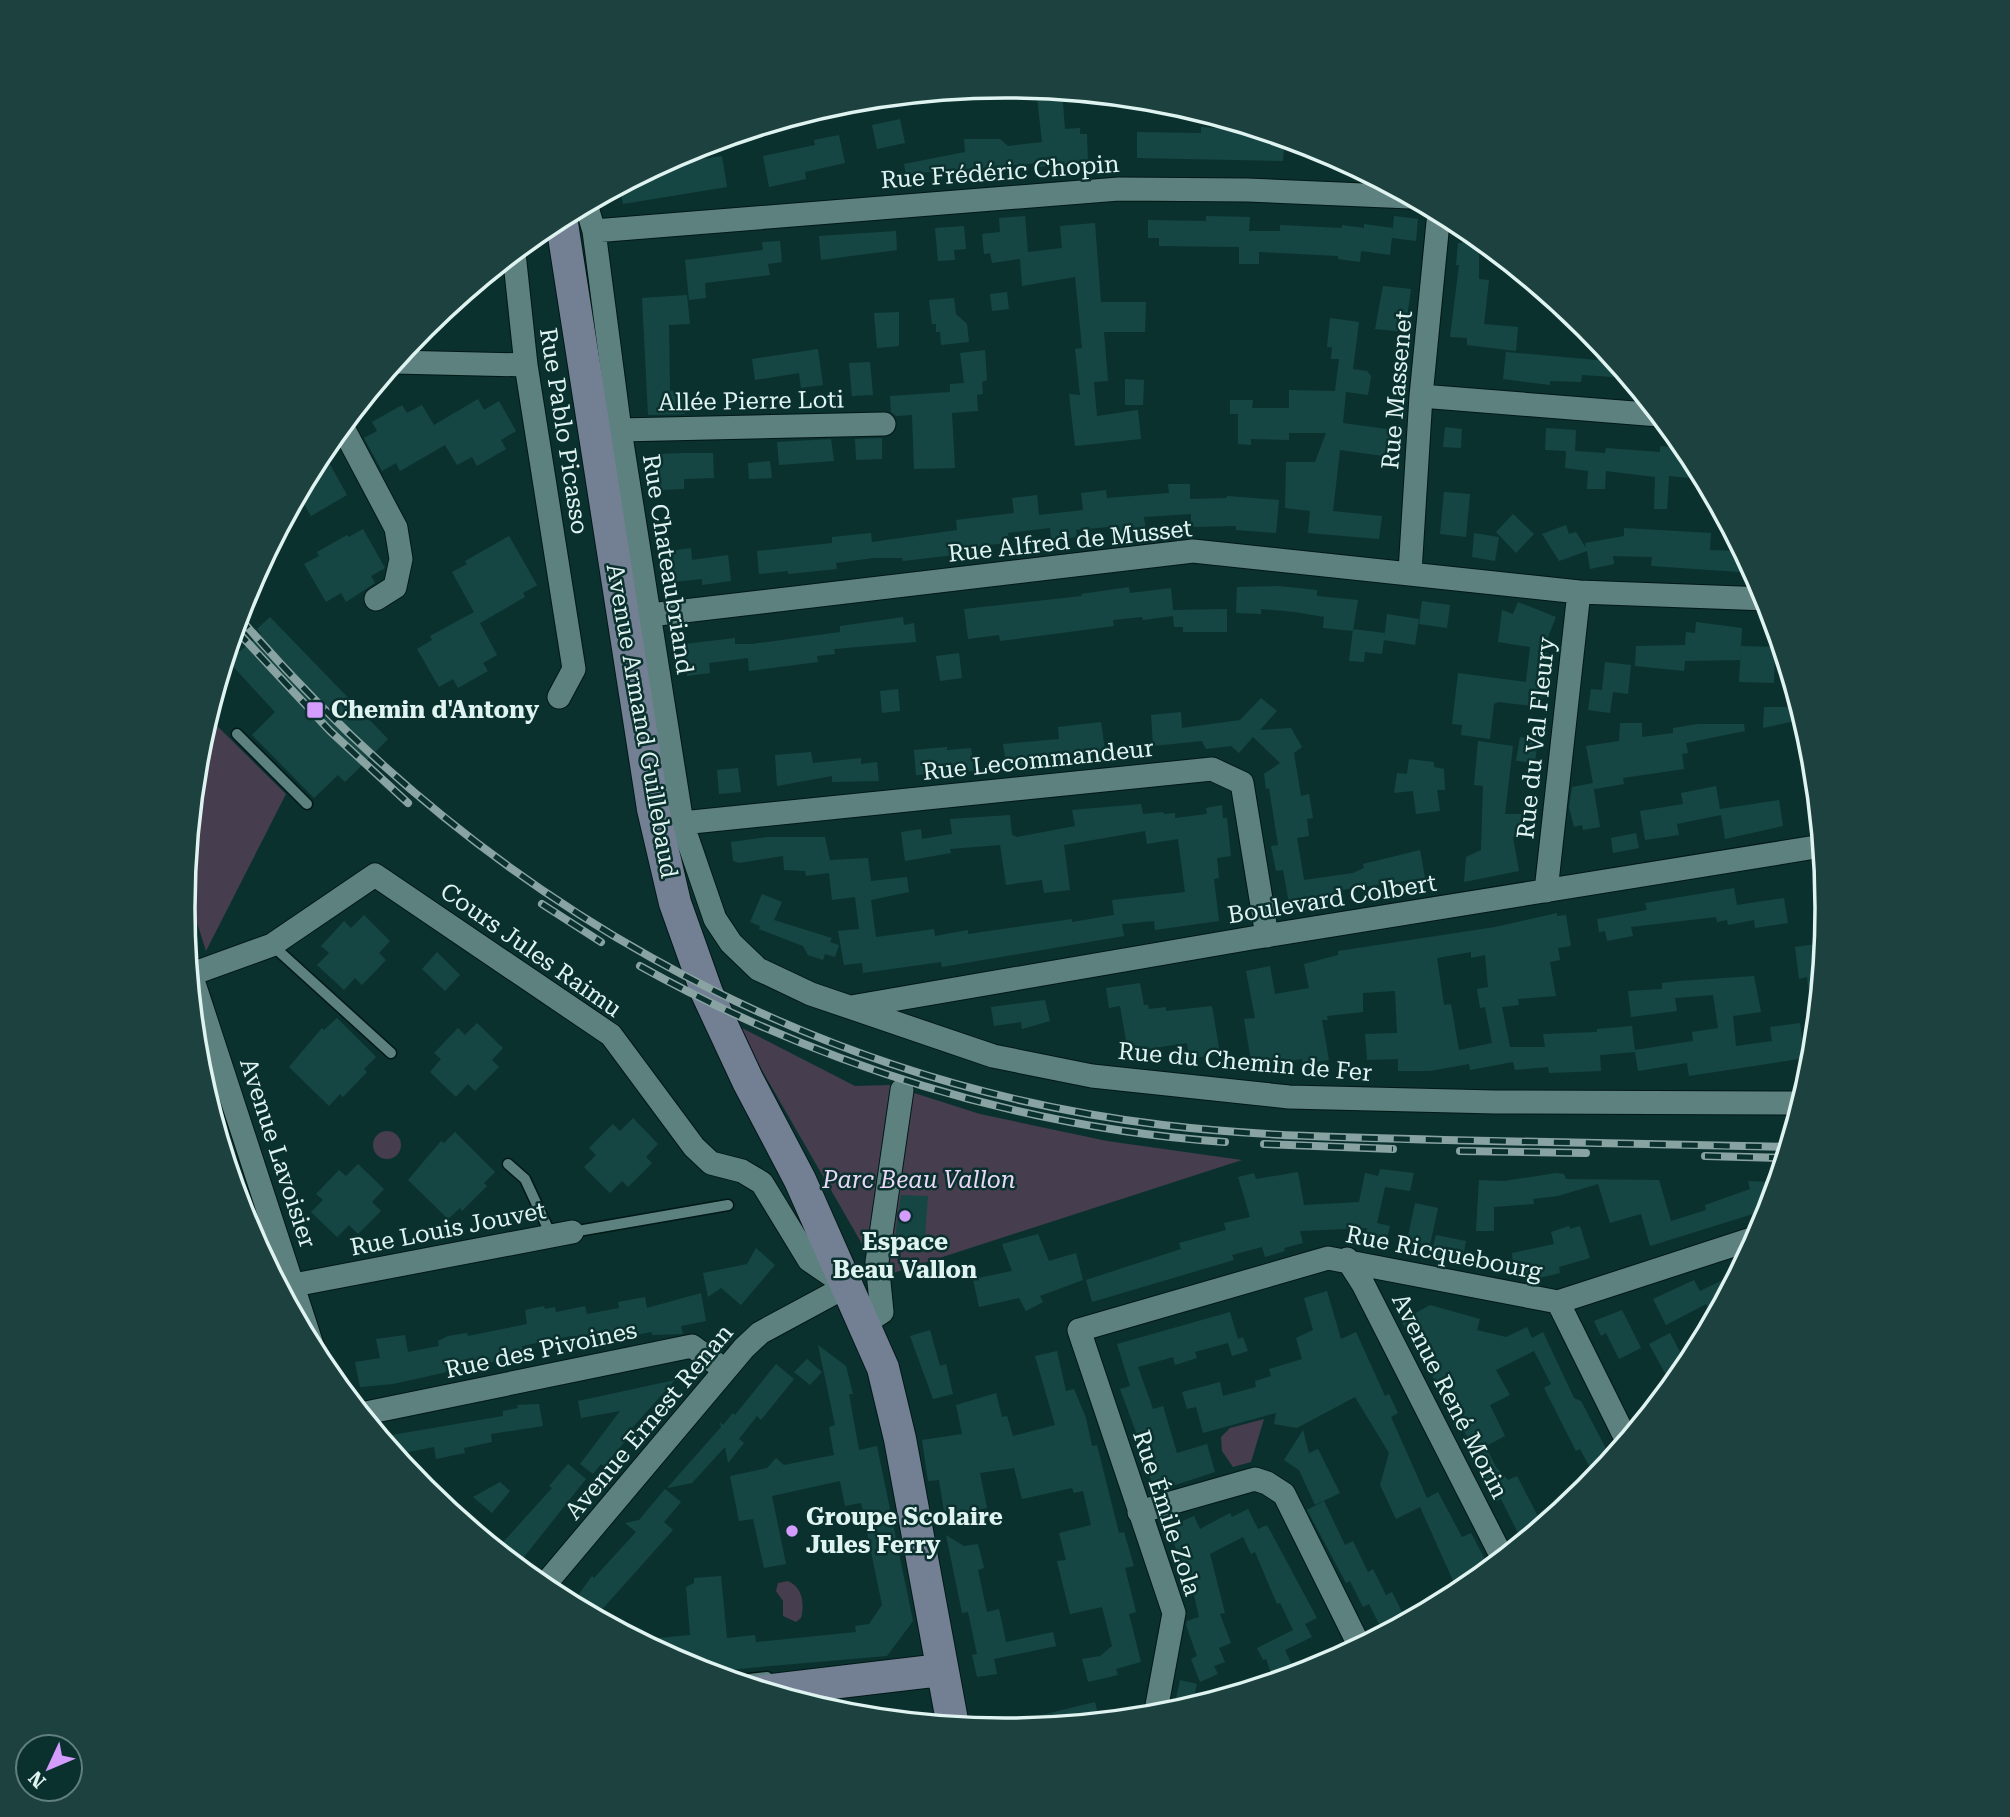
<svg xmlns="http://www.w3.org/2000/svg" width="2010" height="1817" font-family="'Roboto Serif',serif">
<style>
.green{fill:#463d4e}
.building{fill:#164643;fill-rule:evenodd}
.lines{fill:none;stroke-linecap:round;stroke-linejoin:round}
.lane-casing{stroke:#001816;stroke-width:13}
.street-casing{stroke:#001816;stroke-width:25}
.secondary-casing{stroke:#001816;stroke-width:34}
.lane{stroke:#5c817e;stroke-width:10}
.street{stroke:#5c817e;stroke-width:23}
.secondary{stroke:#738094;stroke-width:32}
.rail-casing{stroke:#88a3a1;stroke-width:8}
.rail{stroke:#0b312f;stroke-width:5;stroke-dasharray:16;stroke-linecap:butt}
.poi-dot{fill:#d49cfc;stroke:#0b312f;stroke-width:2.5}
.labels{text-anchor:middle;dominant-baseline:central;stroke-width:5;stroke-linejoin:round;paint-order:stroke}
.street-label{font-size:24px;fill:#dff3f1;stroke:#0b312f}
.poi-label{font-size:24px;font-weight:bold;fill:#dff3f1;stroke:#0b312f;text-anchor:start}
.park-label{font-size:24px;font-style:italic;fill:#ead8f9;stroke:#0b312f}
.rim{fill:none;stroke:#dff3f1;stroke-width:3.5}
</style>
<rect width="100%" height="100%" fill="#0b312f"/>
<path class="green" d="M208,717l78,77 -80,157 -21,-66 13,-137z
M736,1025l119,61 34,-1 91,29 127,27 135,19 -361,117z
M197,1055l62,194 -14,-26 -47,-154z
M373 1145a14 14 0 1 1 28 0a14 14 0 1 1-28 0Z
M1264,1419l-13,43 -18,5 -11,-16 -1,-14 9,-9z
M788,1581c14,6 17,22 13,37l-5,4 -13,-6v-15l-7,-10 2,-8z"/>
<path class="building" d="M1036,89l26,2 3,38 15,-1v6h7l1,29 -49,4v-4l-133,11 -2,-10 61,-12 -1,-13h36l8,7 34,-4z
M900,119l5,24 -28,6 -5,-24z
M1201,127l49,3 3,4 18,-1 14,5 -2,23 -146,-3v-26l64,1z
M839,135l6,28 -40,9 1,7 -37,8 -6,-31 52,-11 -1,-5z
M722,156l5,31 -104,17 -3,-18 36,-20z
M1025,216l3,36 34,-4 -2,-22 35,-3 6,79h45l-1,30h-41l4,49 -14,1 3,34 41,-6 3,29 -66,7 -6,-52 11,1 -5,-46 7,-1 -7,-71 -53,9 -2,-27 -28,4 -2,-10 -6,1 -2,-20 18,-2 -1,-14z
M1206,216l44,1 -1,14h31v-6l62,3v-3l22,3v-4l29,4 -3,27 -29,-4 -1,11 -22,-3v-3l-79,-4v12h-20v-17l-80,-1v-8h-11v-18l58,1z
M1394,216l24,3 -2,22 -24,-3z
M964,226l2,23 -12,1 1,10 -17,1 -3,-33z
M896,231l1,19 -76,10 -2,-24z
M1462,240l17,1v38l10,1 -5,44 34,3 -2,24 -49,-6v-7l-17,-1 9,-72h-3l2,-22h4z
M780,241l2,21 -14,2 2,11 -65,8 1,15 -17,2 -4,-40 78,-10 -1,-8z
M1383,286l28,3 -6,43 -30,-3z
M1007,292l2,17 -17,2 -2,-17z
M687,295l3,29 -21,1 1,66 14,-1 1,24 -37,1 -6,-117z
M954,298l2,16 11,10 2,18 -28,3 -1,-13h-4v-8h-4l-3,-24z
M899,312v34l-22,2 -3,-35z
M1330,318l29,4 -6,47 14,2 4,5 -3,19 -22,-3 -3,31 51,7 -4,27 -50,-7 -7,61 49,5 -3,23 -71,-6 2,-22 -25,-3 1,-46h29l11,-29h-37v7l-38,-1v6l-13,-1v-30h-8v-14h23l-1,8h37v-18l46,1 4,-32h-8l1,-12h-5z
M818,349l5,36 -22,3 -2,-15 -44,7 -3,-21z
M985,350l2,30 -5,2 1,12 -6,1 1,16 -26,2 3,55 -41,1 -2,-54 -16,1 -5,-4 -1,-16 60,-4v-8l14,-1 -4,-30z
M1506,352l91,8v-4l15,1 17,21 -47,-3 -1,7 -31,-1v4l-47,-6z
M870,362l3,33 -21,1 -3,-33z
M1125,379l19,1 -1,25h-18z
M478,399l6,11 15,-9 17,30 -15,9 5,9 -29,17 -5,-9 -15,8 -12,-20 -45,26 -4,-8 -14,8 -18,-33 13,-7 -5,-9 30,-17 5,8 15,-8 12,20z
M1445,427l17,2 -1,19 -18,-1z
M1546,428l30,2 -1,21 30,2 1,-5 54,4v-6l27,3 3,4 -1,25 -20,-2 -2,33h-13l1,-32 -49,-6 -1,18h-18l1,-18 -23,-3 1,-17 -21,-1z
M882,438v21l-26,1 -1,-21z
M831,439l3,22 -55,4 -2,-23z
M322,450l25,45 -36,21 -13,-23z
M682,453h31l1,25 -30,1v10l-23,1 -2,-36z
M770,461l2,17 -23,1 -1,-16z
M1168,484h22v15l37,-1v-2l52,4 -3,33 -40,-3v-4l-45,1v-13l-47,3 2,15 -26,3 -1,-9 -43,4 1,7 -26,3 -1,-12 -42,5 2,10 -22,2 1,6 -86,10 -1,-3h-29l-37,5 1,6 -49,5v-3l-29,3 -2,-23 75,-8v-6l39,-4 1,9 85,-12 -1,-10 58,-7 -2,-15 25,-3 2,20 44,-5 -2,-17 25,-3 1,8 62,-5z
M1444,492l26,2 -4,43 -26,-3z
M1513,514l21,20 -18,19 -20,-21z
M1566,525l3,9 7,-2 10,16 -1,-5 39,-7v-8l87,5 -1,17 32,1 12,22 -103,-7 1,-9 -39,-1 1,8 -24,5 -3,-18 -28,10 -17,-27z
M363,529l22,39 -14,8 4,7 -29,19 -5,-9 -15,9 -22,-38 15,-8 -2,-4 30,-17 2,2z
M1474,533l25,4 -4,24 -23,-4z
M509,536l28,49 -14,8 2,4 -45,26 -28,-51 15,-8 -2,-3z
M691,548l1,12 36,-5 3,26 -29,4v-6l-28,3 -4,-31z
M1278,586l39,4v6l41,4 -5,31 -30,-3 1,-11 -29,-5 -34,-3v5l-25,-1 1,-26z
M1129,587l1,6 41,-5 2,22 54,-1v23h-44v-5h-9l-1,-11 -30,4 -1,-3 -29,3 1,6 -114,15 -1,-6 -31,4 -4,-30 118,-13 -1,-2z
M1422,601l28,4 -3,23 -28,-4z
M1518,602l38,15 -14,35 6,1 -7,54 -43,-5 -4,2 -4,35 -29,-4 1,-10 -10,-1 6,-51 68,9 4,-35 -32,-5 4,-32 11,4z
M474,612l23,43 -14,8 5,8 -30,17 -5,-9 -14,8 -22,-38 15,-9 -2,-4z
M1387,614l32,5 -4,26 -31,-5z
M270,617l118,122 -43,43 -7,-7 -24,23 -62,-63 23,-23 -47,-51 33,-27 -4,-5z
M903,617l1,8 10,-2 2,19 -82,7 1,5 -18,2 1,6 -69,9 -1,-13 -39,5 1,10 -23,3 -3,-32 51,-6v6h17l88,-12v-6z
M1696,622l46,6 -2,32 -55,1 -1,10 -49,-5 1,-20 49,-1 1,-13 9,1z
M1353,629l32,4 -3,21 -17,-2 -1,10 -15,-1z
M1741,646l34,1 -1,36 -35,-1z
M959,653l3,25 -22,3 -4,-25z
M1605,662l26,3 -3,29 -15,-2 -3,21 -22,-3 3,-21 11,1z
M898,689l2,22 -18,2 -2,-22z
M1261,698l16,13 -17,19 31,-2 11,19 -8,6 7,43 8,-2 4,24 -6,1 2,17 -12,2 7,42 49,-7 11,-5 -1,-4 57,-14 5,28 -91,13 1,10 -45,8 -7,-39 -7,1 -5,-25 7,-1 -9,-57 -3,1 -2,-15 16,-11 -27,-26 -14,16 -8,-7 -25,3 -4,-8 -49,5 -2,-31 30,-3 1,16 58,-8z
M1764,707h35v13l-36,8z
M1101,722l4,28 -59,6 1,8 -41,1 -3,-21 56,-5 -1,-12z
M1620,723h22v14l31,-4v-5l25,-4h46l1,7 -59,12 2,10 -6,1 2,15 -61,9 1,6 -23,4 -7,1 -1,-5 7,43 -17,3 -1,-5 -8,2 -5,-20 3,-20 21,-4 -7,-37 33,-5z
M1520,737l18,2 -3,24 -19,-2z
M1478,741l35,5 -8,68h19v23h-11l6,34 -55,11 2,-25 15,-7 2,-64 -9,-1z
M947,747v3l24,-2 3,23 -58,4 -2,-25z
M811,752l2,11 48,-5v6l16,-2 2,19 -47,1v-6l-55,10 -2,-31z
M1409,759l25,3v5l10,2 1,21h-8l3,21 -24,3 -3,-23 -19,2 3,-20 10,1z
M738,768l3,24 -22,2 -2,-24z
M1716,786l4,23 59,-9 4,26 -58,13 -4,-24 -44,9 2,11 -34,5 -5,-29 43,-7 -2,-11z
M1141,804l2,10 20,-2 1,2 11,-1v5l32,-4 -1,-6 16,-3 1,13h4l4,38 -14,2 2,20 -5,1 5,42 -64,9 -1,-9 -32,3 2,12 -182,31 -1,-5 -78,11 -1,-10 -18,2 -6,-34 21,-2 -4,-32 -23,3 -3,-27 -23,3 -1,-5 -21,-1 -1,-14 -44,7 -6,-2 -2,-19 36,-5h58l5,23 38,-2 3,23 36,-4 2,15 -38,8 5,37 58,-8 1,7 33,-6v4l104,-15v3l42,-7 -2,-15 73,-8 -7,-53 -31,5 -2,-13 -81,14 6,45 -26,3 -2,-13 -36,5 -6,-40 -50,4 1,4 -46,8 -4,-29 20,-3 1,10 30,-5 -2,-15 60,-4 2,20 5,2 58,-11 -3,-16z
M1636,833l3,15 -26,5 -2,-15z
M1734,888l3,17 47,-7 4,25 -33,5 -1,-8 -26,5 -1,-5 -10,2 -1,-5 -85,10 2,9 -26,5 -2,-10 -6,1 -2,-13 50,-9 -2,-7z
M762,894l20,8 -8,18 58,18 -2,4 9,3 -4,12 -10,-3 -2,6 -15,-5 -5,-9 -44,-17 1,-3 -10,-4z
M1557,913v3l9,-1 5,31 -13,2 2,12 -10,2 6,34 -38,3 1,6 -17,2 8,40h35l-2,-13 54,-2v-3l35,-3 3,24 58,-9 -1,-9 26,-4 -5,-33 -38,3 2,13 -46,6 -3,-26 34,-2v-6l17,-2 75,-5 7,36 -28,4 3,30 36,-5 -2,-14 30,-4 5,35 -116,18 -2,-13 -49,8 -3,-19 -35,3 1,16 -52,2 -1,-6 -33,3 -2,-8 -43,8 -1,-6 -39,7h-32v-12l-31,1 -2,-26 32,-1 -2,-42 -32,2v19l-36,4 1,4h-6l7,40 -27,4v-5l-50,8 -8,-48 11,-1 -9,-47 24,-5 5,28 34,-6 -5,-24 34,-9v-4l157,-24zM1471,952v6l14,-3 3,32 -11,2 3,19 5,-1 7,36 -33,7 -8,-46 -7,1 -7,-47z
M364,915l26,26 -11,12 7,7 -24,25 -7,-7 -11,12 -27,-25 12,-12 -8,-7 23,-25 7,7z
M1824,943l-6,66h-7l-4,-32 -8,2 -4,-32z
M437,952l23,23 -15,16 -23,-22z
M1140,983l4,22h4l1,4 17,-2v4l46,-5 8,48 -31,5 -2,-16 -59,9 -8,-46 -11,2 -3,-20z
M1045,1000l5,21 -28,8 -1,-7 -27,4 -3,-19z
M337,1018l39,39 -12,12 3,3 -24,25 -3,-3 -11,12 -40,-39 33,-39 2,2z
M477,1023l26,25 -11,12 7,7 -24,24 -7,-7 -12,13 -26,-25 11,-13 -7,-6 24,-25 7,7z
M633,1118l25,26 -12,13 6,6 -24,24 -6,-6 -12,12 -26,-26 12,-12 -7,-7 24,-24 7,7z
M455,1132l40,40 -11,11 3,3 -25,25 -2,-3 -12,11 -40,-39 33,-39 3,2z
M358,1164l26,25 -12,13 9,9 -23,23 -9,-9 -12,12 -26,-25 12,-12 -7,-6 23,-24 7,6z
M1380,1169l34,4 -4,18 -25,-4 -8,36 13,3 -5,19 -21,-4 3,-13 -67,3 3,12 -19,5 1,3 -20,6 -3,-10 -30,8 2,5 -142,42 -6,-22 95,-31 -2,-6 47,-13 -2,-7 26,-6 -12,-40 16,-4 2,6 42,-7 6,33 55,-3 6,-29 13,3z
M1556,1173l8,1 2,5 93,1 12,41 35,-11 -1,-5 45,-16 -2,-8 21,1 -1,9h7l-6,18 -119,37 -9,-32 -31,9 -12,-39 -40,12 -25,3 1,5 -40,3v24h-18l3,-51 25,1z
M901,1195l27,1 -3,42 -30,-1z
M1415,1203l23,5 -8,37 -23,-4z
M1569,1226l1,3 10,-3 10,32 -31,9 1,6 -21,5 -1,-4 -13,3v-4l-11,1 -2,-21 42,-9 -3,-12z
M1038,1234l11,27 27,-8 7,27 -43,16 3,6 -17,9 -7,-13 -40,9 -6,-28 39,-8 -10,-27z
M1436,1235l30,6 -4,21 -31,-7z
M756,1248l19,17 -34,40 -20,-17 -13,9 -5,-24 44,-9z
M1739,1272l-19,37 -9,4 -5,-9 -40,21 -13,-26 41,-19 6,11z
M1327,1291l14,48 15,-7 29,64 4,-2 9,19 -7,4 36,81 11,-6 24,45 9,-4 16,30 -18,10 4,10 -14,11 -39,-87 -24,12 -16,-34 9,-32 -34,-56 -58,31 -23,-4 2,-11 -73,20 -7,-26 -9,2 -5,-17 38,-10 3,14 33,-9 -1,-6 16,-5 -2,-7 33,-10 -6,-21 17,-8 -9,-32z
M701,1293l5,28 -25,5 2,8 -31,1v-3l-60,11 -1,-8 -19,4 -1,-3 -49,10 1,9 -130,29 -33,3 -5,-25 25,-4 -4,-19 29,-4 3,17 31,-6 -1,-5 10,-5 19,-3 1,3 59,-12 -2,-14 19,-4 1,3 10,-2 1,5 29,-6 2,8 32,-6 -1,-6 27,-5 2,11z
M1430,1305l50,14 -3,11 29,7 21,-10 5,11 11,-6 31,66 7,3 31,59 -16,19 -16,-30 -4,2 -32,-63 7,-4 -17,-33 -38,19 14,25 -20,10 15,31 -30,16 -22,-42 -4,2 -21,-46 -27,-45z
M1622,1310l19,38 -22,11 -13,-26 -5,3 -7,-15z
M1230,1312l8,27 5,-2 5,14 -16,5 -4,-13 -33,9 2,6 -22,7 -2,-8 -35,10 15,42 10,-3 14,47 30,-9 8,28 -61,20 -6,-21 9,-3 -9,-28 -8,3 -20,-54 10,-3 -13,-42z
M930,1330l10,36 6,-2 7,30 -20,5 -23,-63z
M1670,1333l18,34 -16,19 -23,-42z
M818,1345l28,21 7,28h-4l10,56 18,-4 36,175 -26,35 -184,16 -1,-10 -20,2 -45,-24 53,-5 -4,-48 8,-4v-5l27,-2 6,62 28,-3 1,7 100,-10 -1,-6 14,-2 13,-19 -21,-102 -16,3 -5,-25 -68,15 14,68 -22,4 -11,-49 -14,2 -9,-45 37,-8 9,-10 8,7 50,-10 -5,-28 6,-2z
M1057,1351l9,40 8,-2 12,29 6,28 5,-1 22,88 5,-1 10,34 -9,2 11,44 -7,2 12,48 -25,7 2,6 -30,7 -6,-23 18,-3 12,-10 -10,-39 -32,7 -13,-53 9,-1 -7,-27 32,-8 -8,-34 -9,2 -2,-5 -50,11 -8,-31 -34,5 7,35 -42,10 -6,-38 -11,1 -6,-41 40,-6 -6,-29 40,-12 6,24 5,-1 6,20 42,-11 -20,-69z
M807,1359l15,13 -12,13 -16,-13z
M776,1364l18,15 -33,41 -4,-4 -18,23 5,4 -16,20 -3,-16 -33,36 -25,5 54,-61 -1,-5 3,3 10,-12 2,2z
M675,1380l-51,57 3,2 -23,27 -3,-2 -8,10 -13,-10 40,-53 -39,7 -3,-17z
M539,1404l4,22 -52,8 1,8 -28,6 1,5 -29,6 -2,-12 -40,8 -14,-18 123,-21v-5l15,-3 -1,-3z
M1303,1430l6,23 9,-4 22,44 -25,12 -16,-35 -15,-10z
M1486,1447l10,20 12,13 9,-4 26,50 -23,11 -19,-38 -5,3 -25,-47z
M568,1464l18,15 -70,88 -20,-17 56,-62 -3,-2z
M500,1482l10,9 -18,22 -19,-16z
M665,1489l16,13 -17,20 9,8 -75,84 -5,2 -22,-11 21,-29 2,2 42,-46 -11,-9 14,-3z
M1324,1501l21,44 8,-4 15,31 5,-3 13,26 6,-3 15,30 -23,12 -15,-30 -6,3 -13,-26 -4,2 -39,-73z
M1248,1509l10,20 9,-4 50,93 -12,6 7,13 -27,13 10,21 -21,11 -8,-23 -3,1 -6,-12 36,-18 -13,-27 -3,1 -22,-52 -4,2 -8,-17 -33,17 15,59 -5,1 11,29 -12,5 6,14 -11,4 4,8 -18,8 -9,-23 6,-3 -11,-31 1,-4 12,-4 -10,-44 -5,2 -15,-48 25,-11 6,13 30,-16 2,4z
M946,1535l18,11 14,-2 6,24 -6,2 9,42 12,-3 7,33 47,-10 3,14 -62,13 3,15 -20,3 -5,-22 5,-1 -9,-42 -6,1z
M1180,1680l17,4 -5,21 -19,7z
M1095,1702l5,20 -78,8 -1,-10z"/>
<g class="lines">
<g class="lane-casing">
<path id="lane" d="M237,734l70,70
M272,945l119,108
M508,1164l17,15 26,56
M248,1229l25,-8
M572,1232l156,-27
M732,1681l35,-4"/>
</g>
<g class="street-casing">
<path id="street" d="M586,204l8,27 26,199 62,393 33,96 16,24 27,26 53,25 182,62 99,20 197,21 206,5 307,1
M594,231l525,-42 128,1 163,7
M514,253l12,112 48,304 -15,28
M395,362l131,3
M1421,396l238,19
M342,426l54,102 5,31 -6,28 -19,12
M620,430l264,-6
M1410,572l11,-176 18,-184
M650,615l543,-64 386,41 188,7
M682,823l530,-54 30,14 25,153
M1546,891l33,-299
M188,965l128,392
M189,975l83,-30 103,-70 236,160 83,112 17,16 31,8 20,12 47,77 38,26 -87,47 -16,15 -202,240
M851,1007l401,-69 570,-92
M1347,1259l16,25 140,275
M294,1285l278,-53
M1558,1302l69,139
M864,1324l18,-12 -5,-50 25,-172
M361,1414l331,-68 33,24
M1139,1512l116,-33 12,4 17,11 76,153
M1155,1716l19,-103 -95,-283 249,-72 230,44 200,-65"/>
</g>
<g class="secondary-casing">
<path id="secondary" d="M561,217l92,592 22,94 32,90 41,88 52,99 83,188 17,71 53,287
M763,1691l178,-21"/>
</g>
<use href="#lane" class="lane"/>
<use href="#street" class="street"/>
<use href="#secondary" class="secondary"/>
<g class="rail-casing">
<path id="rail" d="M238,616c238,278 559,465 925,509 93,11 188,13 282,15 115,2 229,5 343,7
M236,630l94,101 78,72
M542,904l59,38
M640,966c178,99 382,162 585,176
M1264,1144l129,5
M1460,1151l126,2
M1705,1156l80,2"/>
</g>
<use href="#rail" class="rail"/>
</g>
<g class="poi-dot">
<rect x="306" y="701" width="18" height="18" rx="3.5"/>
<circle cx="905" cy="1216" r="7"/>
<circle cx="792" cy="1531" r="7"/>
</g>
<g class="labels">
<g class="street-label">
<text transform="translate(1000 172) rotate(-4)">Rue Frédéric Chopin</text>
<text transform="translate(1397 390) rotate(-85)">Rue Massenet</text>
<text transform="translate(751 401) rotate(-1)">Allée Pierre Loti</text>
<text transform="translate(564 431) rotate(81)">Rue Pablo Picasso</text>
<text transform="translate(1070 541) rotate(-6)">Rue Alfred de Musset</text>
<text transform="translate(668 564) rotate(81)">Rue Chateaubriand</text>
<text transform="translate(642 721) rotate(80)">Avenue Armand Guillebaud</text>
<text transform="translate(1536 738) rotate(-84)">Rue du Val Fleury</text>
<text transform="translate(1038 760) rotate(-6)">Rue Lecommandeur</text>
<text transform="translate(1332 899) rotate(-9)">Boulevard Colbert</text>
<text transform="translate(531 950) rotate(35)">Cours Jules Raimu</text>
<text transform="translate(1245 1062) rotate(5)">Rue du Chemin de Fer</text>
<text transform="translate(278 1153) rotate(72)">Avenue Lavoisier</text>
<text transform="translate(448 1229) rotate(-11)">Rue Louis Jouvet</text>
<text transform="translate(1444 1253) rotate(11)">Rue Ricquebourg</text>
<text transform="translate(541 1350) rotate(-12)">Rue des Pivoines</text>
<text transform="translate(1450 1396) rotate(63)">Avenue René Morin</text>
<text transform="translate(649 1422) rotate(-50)">Avenue Ernest Renan</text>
<text transform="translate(1167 1513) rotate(72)">Rue Émile Zola</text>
</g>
<g class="poi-label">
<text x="331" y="710">Chemin d'Antony</text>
<text x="905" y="1242" text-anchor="middle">Espace<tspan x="905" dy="28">Beau Vallon</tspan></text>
<text x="806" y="1517">Groupe Scolaire<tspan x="806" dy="28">Jules Ferry</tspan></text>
</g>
<g class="park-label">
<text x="919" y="1180">Parc Beau Vallon</text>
</g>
</g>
<path d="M0 0H2010V1817H0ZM195 908a810 810 0 1 1 1620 0a810 810 0 1 1-1620 0Z" fill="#1c413f" fill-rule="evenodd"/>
<path class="rim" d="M195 908a810 810 0 1 1 1620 0a810 810 0 1 1-1620 0Z"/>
<g transform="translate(49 1768) rotate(226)"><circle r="33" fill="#0b312f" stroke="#607f7d" stroke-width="2"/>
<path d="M0-5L12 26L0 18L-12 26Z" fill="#d49cfc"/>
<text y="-10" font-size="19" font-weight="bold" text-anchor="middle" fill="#dff3f1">N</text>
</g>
</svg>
